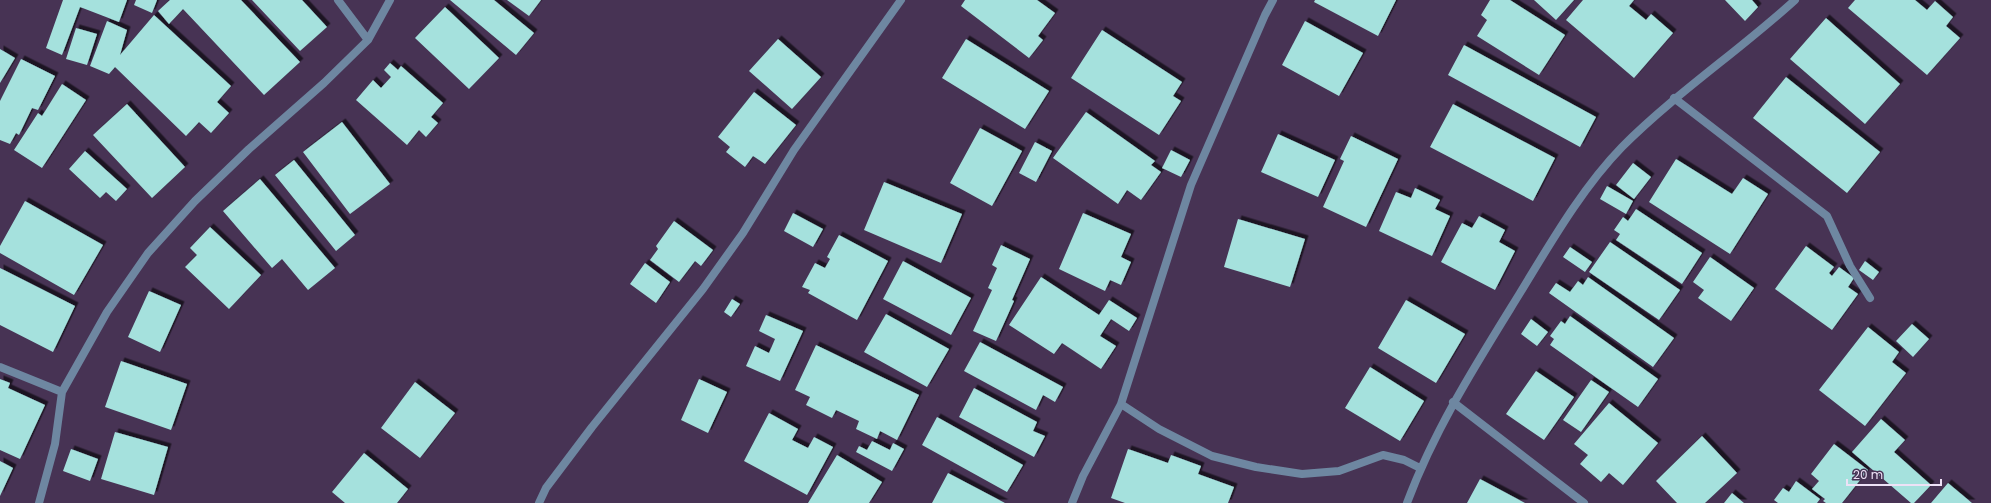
<svg xmlns="http://www.w3.org/2000/svg" width="1991" height="503" font-family="Poppins,sans-serif">
<style>
.building{fill:#a5e1dd;filter:url(#shadow)}
.lines{fill:none;stroke-linecap:round;stroke-linejoin:round}
.minor{stroke:#6e87a1;stroke-width:8}
</style>
<defs>
<filter id="shadow"><feDropShadow dx="3.5" dy="-3.5" stdDeviation="0" flood-color="#0009"/></filter>
</defs>
<rect width="100%" height="100%" fill="#473354"/>
<path class="building" d="M63,0h64l-8,22 -39,-15 -18,48 -16,-7z
M136,0h21l-5,13 -18,-8z
M170,0h71l59,62 -36,33 -81,-86 -14,15 -11,-13z
M252,0h50l25,27 -27,24z
M450,0h44l40,33 -18,22z
M507,0h34l-12,16z
M965,0h72l18,13 -17,23 5,4 -14,18 -68,-52z
M1315,0h81l-18,36 -64,-34z
M1490,0h20l55,35 -26,40 -62,-39 10,-16 -6,-5z
M1534,0h40l-18,20z
M1583,0h51l-5,6 17,14 5,-6 22,19 -39,45 -68,-58z
M1725,0h27l6,7 -13,14z
M1855,0h60l12,10 8,-9 18,16 -7,9 14,12 -33,37 -79,-67z
M445,7l54,51 -30,31 -54,-51z
M154,15l77,71 -14,16 12,11 -18,20 -12,-11 -13,14 -71,-69 -6,7 -19,-8 17,-45 20,9 -7,25z
M1826,18l74,66 -35,40 -75,-65z
M1305,21l58,32 -24,43 -57,-31z
M76,28l21,6 -10,31 -21,-6z
M1102,30l80,52 -9,14 8,5 -22,34 -88,-57z
M778,39l43,38 -29,32 -43,-38z
M966,39l83,52 -24,38 -83,-51z
M1464,45l132,72 -16,30 -132,-72z
M0,49l15,9 -15,25z
M21,59l34,17 -17,34 -6,-2 -13,27 -3,-2 -6,11 -10,-4v-39z
M390,63l8,7 3,-4 42,37 -12,14 7,6 -12,14 -7,-7 -12,15 -51,-45 17,-20 8,8 10,-11 -7,-7z
M1786,77l94,75 -33,41 -94,-75z
M62,84l24,16 -44,68 -28,-18 24,-37 4,3z
M754,92l42,33 -31,39 -12,-8 -8,11 -19,-15 4,-5 -12,-10z
M127,104l58,63 -33,31 -59,-63z
M1453,104l102,54 -22,43 -103,-54z
M1086,112l69,49 -4,4 10,7 -20,28 -14,-10 -9,14 -65,-46z
M342,122l48,62 -40,30 -47,-62z
M980,128l42,23 -30,55 -42,-23z
M1278,134l57,26 -17,37 -57,-25z
M1351,136l47,23 -32,68 -43,-20 21,-46 -4,-2z
M1035,142l17,9 -16,31 -17,-9z
M1171,150l19,10 -9,17 -19,-9z
M85,151l42,38 -11,12 -10,-9 -6,6 -31,-29z
M1676,159l56,35 11,-16 25,16 -38,60 -81,-52z
M294,160l61,75 -19,16 -61,-76z
M1633,163l18,14 -17,22 -18,-14z
M260,179l75,89 -27,22 -26,-31 -10,9 -49,-57z
M884,182l78,32 -21,49 -77,-33z
M1607,186l26,15 -7,13 -26,-15z
M1415,188l25,12 -5,9 15,7 -18,40 -53,-25 17,-39 15,6z
M25,201l78,44 -29,50 -74,-42v-7z
M1636,209l66,44 -20,31 -66,-44 4,-6 -6,-4 9,-13 5,4z
M793,213l30,16 -10,18 -29,-16z
M1083,213l48,21 -10,23 10,5 -10,23 -11,-5 -5,11 -46,-22z
M1479,216l26,14 -6,12 16,9 -20,39 -54,-28 21,-39 10,5z
M1238,219l67,20 -15,48 -66,-20z
M674,221l39,29 -12,16 -6,-5 -16,21 -29,-22 8,-11 -2,-3z
M210,227l51,48 -32,34 -44,-42 12,-12 -7,-7z
M839,235l49,26 -31,59 -49,-27 2,-3 -8,-3 13,-24 10,5 5,-9 -3,-2z
M1610,242l70,48 -21,30 -70,-48z
M1001,245l29,14 -18,41 2,1 -18,40 -23,-10 19,-41 -4,-2 9,-20 -5,-3z
M1806,246l28,21 -5,6 3,3 7,-9 15,11 -6,9 10,7 -26,36 -57,-41z
M1570,247l22,15 -7,10 -22,-15z
M1710,257l44,31 -23,33 -33,-23 6,-8 -11,-8z
M903,261l68,37 -20,37 -68,-36z
M1865,261l14,11 -6,8 -14,-10z
M645,263l25,19 -14,21 -26,-19z
M0,268l75,38 -22,46 -53,-27z
M1041,277l58,38 10,-15 28,18 -8,13 -18,-12 -11,17 16,10 -15,23 -39,-26 -8,11 -45,-29z
M1588,277l86,61 -21,29 -104,-74 7,-10 14,9 8,-11 5,4z
M149,291l32,14 -21,47 -32,-15z
M732,299l8,5 -9,13 -7,-5z
M1406,300l59,34 -29,49 -58,-35z
M886,314l63,35 -22,38 -63,-35z
M766,315l37,16 -23,50 -34,-15 9,-20 14,7 6,-14 -16,-8z
M1570,316l88,63 -20,28 -88,-62 4,-6 -4,-3 11,-15 4,3z
M1531,319l17,13 -11,14 -16,-12z
M1912,324l17,15 -16,18 -17,-16z
M1868,327l31,25 -7,10 14,11 -41,53 -46,-36z
M980,342l83,45 -8,15 -12,-7 -7,15 -72,-39z
M816,345l103,50 -22,45 -17,-9 -3,8 -21,-10 3,-8 -23,-11 -4,8 -26,-13 4,-8 -15,-7z
M121,361l66,23 -16,46 -66,-23z
M1370,367l54,34 -24,40 -55,-33z
M1536,371l38,26 -30,43 -38,-26z
M0,379l10,4 -2,5 37,17 -25,54 -20,-9z
M699,379l28,13 -19,41 -27,-13z
M1591,380l18,12 -28,40 -18,-12z
M415,382l40,31 -35,45 -39,-30z
M974,388l63,34 -4,9 12,5 -11,21 -75,-40z
M1609,403l49,40 -35,42 -14,-12 -8,9 -21,-18 8,-9 -14,-11z
M769,413l29,16 -6,11 16,8 6,-11 19,10 -26,48 -63,-34z
M937,417l86,48 -16,27 -85,-47z
M1881,419l24,21 -11,12 37,33 -17,18h-3l-59,-51z
M115,432l53,15 -14,48 -53,-16z
M1702,436l35,37 -32,30h-28l-21,-22z
M872,441l18,9 3,-7 11,6 -12,22 -36,-19 3,-6 8,4z
M1834,444l34,26 -26,33h-16l-3,-2 2,-2 -13,-10 7,-8 -8,-7z
M71,449l27,10 -8,22 -27,-10z
M1128,449l40,14 3,-8 30,11 -3,8 36,13 -6,16h-103l-14,-5z
M364,453l44,36 -11,14h-52l-13,-11z
M837,455l45,27 -13,21h-61z
M0,461l13,7 -13,28z
M948,473l57,30h-73z
M1480,479l45,24h-58z
M1796,481l24,18 -3,4h-39l-4,-3 9,-12 6,4z
M1948,483l24,20h-41z
M1732,493l12,10h-20z"/>
<g class="lines">
<path class="minor" d="M338,0l30,40
M1674,98l153,118 23,50 20,32
M0,367l62,25
M1453,402l131,101
M1121,404l38,25 53,27 44,11 46,7 37,-3 44,-16 21,5 16,8
M39,503l16,-59 7,-52 45,-80 41,-59 47,-52 54,-52 75,-66 44,-43 22,-40
M539,503l7,-15 46,-61 111,-138 40,-56 51,-83 107,-150
M1072,503l11,-27 38,-72 70,-219 74,-170 8,-15
M1407,503c28,-75 71,-142 113,-210 30,-49 62,-105 102,-146 54,-54 117,-96 173,-147"/>
</g>
<path d="M1847 479v6h94v-6" fill="none" stroke="#ede1f6" stroke-width="2"/>
<text x="1853" y="479" font-size="12" fill="#ede1f6" stroke="#473354" stroke-width="3" paint-order="stroke">20 m</text>
</svg>
